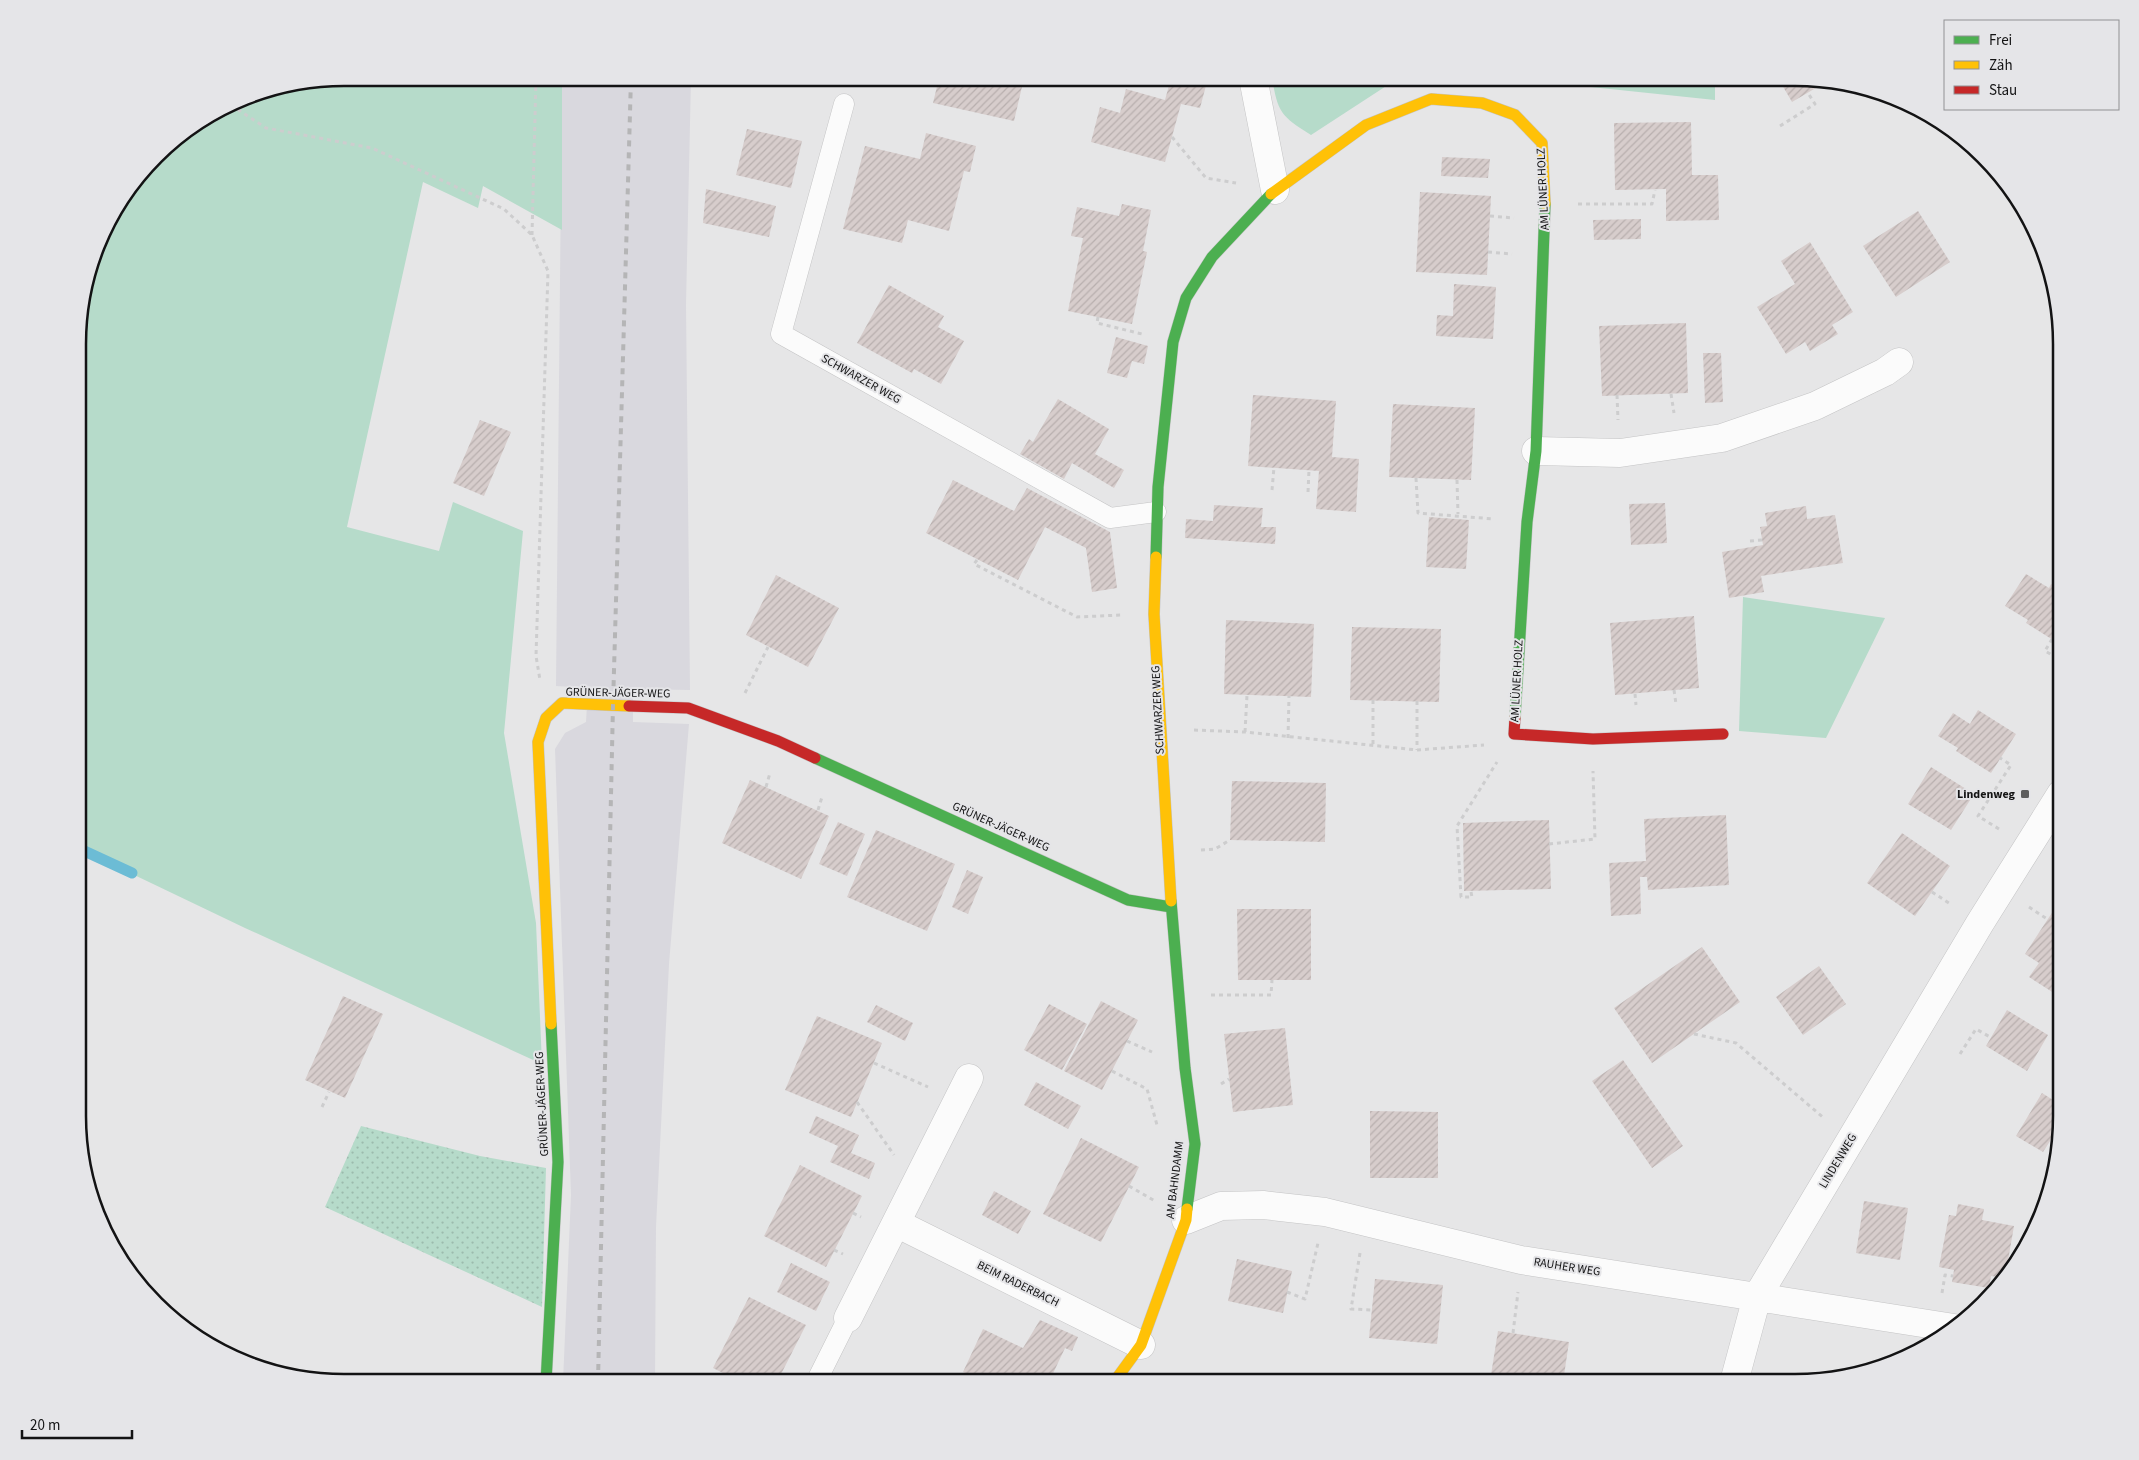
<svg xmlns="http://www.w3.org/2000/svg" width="2139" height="1460" font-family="'Source Sans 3',sans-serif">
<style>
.built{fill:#d9d8de}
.green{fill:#b6dbca}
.garden{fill:url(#garden-dots)}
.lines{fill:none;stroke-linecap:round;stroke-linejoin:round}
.stream{stroke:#6cbcd5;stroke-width:11}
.building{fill:url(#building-hatch)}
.lane-casing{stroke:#c4c4c5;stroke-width:21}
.street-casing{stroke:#c4c4c5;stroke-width:29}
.fast-casing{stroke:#c4c4c5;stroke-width:12}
.slow-casing{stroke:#c4c4c5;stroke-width:12}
.jam-casing{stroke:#c4c4c5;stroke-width:12}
.path{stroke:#cdcdce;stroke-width:3;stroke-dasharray:4 4;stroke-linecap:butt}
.lane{stroke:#fbfbfb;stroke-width:20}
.street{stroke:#fbfbfb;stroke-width:28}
.fast{stroke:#4caf50;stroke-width:11}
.slow{stroke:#ffc107;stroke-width:11}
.jam{stroke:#c62828;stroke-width:11}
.rail{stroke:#b5b5b6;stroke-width:4;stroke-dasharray:6 6;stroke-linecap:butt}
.poi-dot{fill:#5d5d5e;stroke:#e5e5e8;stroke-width:2}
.labels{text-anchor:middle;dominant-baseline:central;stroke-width:4;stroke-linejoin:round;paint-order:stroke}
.street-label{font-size:12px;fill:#131314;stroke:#e5e5e8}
.poi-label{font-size:12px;font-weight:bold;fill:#131314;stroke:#e5e5e8;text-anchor:end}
.rim{fill:none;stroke:#131314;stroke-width:2.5}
</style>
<defs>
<pattern id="garden-dots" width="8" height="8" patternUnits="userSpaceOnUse" patternTransform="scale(1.25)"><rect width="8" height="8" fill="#b6dbca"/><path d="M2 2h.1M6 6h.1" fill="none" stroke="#9cbbad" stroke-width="1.8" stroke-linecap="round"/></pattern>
<pattern id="building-hatch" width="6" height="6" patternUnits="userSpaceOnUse" patternTransform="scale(1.25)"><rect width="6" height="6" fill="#d7cdcc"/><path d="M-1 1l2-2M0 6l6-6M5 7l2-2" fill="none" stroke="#b8afae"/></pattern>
</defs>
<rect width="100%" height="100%" fill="#e6e6e7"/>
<path class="built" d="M562,78h129l-5,227 4,385 -57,-1v33l56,2 -20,240 -13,263 -1,155h-92l8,-187 -16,-446 10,-16 21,-11 2,-34 -32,-2z"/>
<path class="green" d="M344,78h218v152l-79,-44 -5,22 -55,-26 -76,345 92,24 14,-49 70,29 -19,202 32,190 6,141 -297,-136 -165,-79v-540l25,-83 63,-82 74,-46z
M1272,78h131l-6,1 -86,56c-30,-19 -33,-22 -39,-57z
M1506,78h209v22z
M1743,597l142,21 -59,120 -87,-7z"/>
<path class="garden" d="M361,1126l119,30 66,12 -4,139 -217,-100z"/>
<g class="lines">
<path class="stream" d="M80,849l52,24"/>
</g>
<path class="building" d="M939,78h85l-10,43 -81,-18z
M1171,78h37l-8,30 -19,-4 -16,58 -74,-20 9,-35 20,6 6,-24 39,11z
M1778,78h18l30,4 -34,20z
M1691,122l1,53h26l1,45 -53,1v-32l-51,1 -1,-67z
M747,129l55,12 -11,47 -55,-13z
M926,133l50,13 -6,26 -6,-1 -15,60 -41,-11 -6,23 -59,-14 22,-83 55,13z
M1442,157l48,2 -2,19 -47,-2z
M706,189l70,17 -7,31 -66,-14z
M1420,192l71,4 -4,79 -71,-3z
M1122,204l29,6 -8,41 4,1 -15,72 -64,-13 15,-73 -12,-2 6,-29 42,9z
M1918,211l32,51 -54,35 -33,-51z
M1641,219v20l-47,1 -1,-20z
M1810,242l43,70 -21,13 6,9 -28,17 -5,-9 -19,12 -29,-47 38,-23 -14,-23z
M1454,284l42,3 -3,52 -57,-3 1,-21 16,1z
M889,285l55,31 -6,11 26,14 -23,43 -27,-15 -2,4 -55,-30z
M1686,323l2,70 -86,3 -3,-70z
M1116,337l32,9 -4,18 -12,-3 -5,17 -20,-5z
M1703,353h18l2,49 -18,1z
M1253,395l83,6 -4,56 27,2 -3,53 -40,-3 3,-38 -71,-5z
M1058,399l51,30 -14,25 29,16 -10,18 -42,-25 -8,16 -44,-25 9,-15 4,3z
M1393,404l82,4 -4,72 -82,-3z
M480,420l31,12 -27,64 -31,-13z
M953,480l61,31 13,-23 83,44 7,56 -25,4 -6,-44 -41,-21 -27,53 -92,-47z
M1665,503l2,40 -36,2 -2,-41z
M1214,505l49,3 -2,19h15l-1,17 -90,-6 1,-19 27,2z
M1806,506l1,13 28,-4 8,48 -82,13 3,16 -35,6 -7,-46 41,-7 -3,-18 7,-1 -2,-13z
M1429,517l40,3 -3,49 -40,-2z
M2026,574l23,14 2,-4 10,6v55l-35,-22 2,-3 -23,-14z
M776,575l63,33 -31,59 -62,-32z
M1694,616l5,72 -84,7 -5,-72z
M1226,620l88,4 -3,73 -87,-3z
M1352,627l89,2 -2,73 -89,-2z
M1978,710l38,24 -25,39 -35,-22 2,-3 -20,-12 15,-23 17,11z
M1931,767l43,27 -23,36 -43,-26z
M750,780l79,36 -28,63 -79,-36z
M1232,781l94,2 -1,59 -95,-2z
M1726,815l3,70 -81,5 -1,-13h-7l1,37 -30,2 -2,-53 37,-2 -2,-42z
M1549,820l2,69 -87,2 -1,-68z
M838,822l27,12 -18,42 -28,-12z
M876,830l79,34 -28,67 -80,-34z
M1902,833l48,33 -35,50 -48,-33z
M967,870l16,7 -15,37 -16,-7z
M2061,899v97l-1,1 -31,-20 10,-14 -14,-9z
M1237,909h74v71h-73z
M1702,947l38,55 -88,61 -38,-55z
M1819,966l27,38 -43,31 -27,-38z
M343,996l40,18 -38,84 -40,-18z
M1101,1001l37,19 -36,70 -38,-19z
M1049,1004l38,20 -25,46 -38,-20z
M876,1005l37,18 -8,18 -38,-19z
M2007,1010l41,25 -21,36 -41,-25z
M817,1016l65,27 -31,74 -66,-27z
M1285,1028l8,77 -60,7 -9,-78z
M1623,1060l60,86 -31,22 -60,-87z
M1036,1082l45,24 -13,23 -44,-24z
M2042,1093l19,12v19l-18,28 -27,-16z
M1370,1111l68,1v66h-68z
M816,1116l43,19 -8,18 24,10 -6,16 -39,-17 8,-16 -29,-13z
M1081,1138l58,29 -38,75 -58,-28z
M800,1165l62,31 -36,71 -62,-31z
M994,1191l37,20 -13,23 -36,-19z
M1864,1201l44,7 -8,52 -44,-7z
M1958,1204l26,5 -2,11 32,6 -9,52 -14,-2 -2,12 -37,-6 2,-12 -15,-3 10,-52 7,1z
M1237,1259l55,12 -9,42 -55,-12z
M791,1263l39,19 -14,29 -39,-19z
M1375,1279l68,6 -6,59 -68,-6z
M749,1297l57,28 -29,57h-36l-28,-14z
M1040,1320l38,17 -6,14 -7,-3 -16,34h-65l-21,-10 20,-43 40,19z
M1498,1331l71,11 -6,40 -73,-1z"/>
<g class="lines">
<g class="lane-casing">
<path id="lane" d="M844,104l-63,230 329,184 46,-6
M816,1382l32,-64"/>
</g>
<g class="street-casing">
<path id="street" d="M1253,78l22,112
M1536,451l84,2 102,-15 93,-32 70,-34 14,-10
M1186,1220l35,-14 42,-1 62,7 196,48 433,68
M896,1223l245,122
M848,1318l121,-240
M1734,1382l23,-85 223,-374 81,-129"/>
</g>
<g class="fast-casing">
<path id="fast" d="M1156,557l2,-70 15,-145 13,-44 26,-41 59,-63
M1515,717l12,-195 9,-71 9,-247
M815,758l313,142 43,7
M1171,901l14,167 10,76 -8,65
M546,1382l12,-220 -7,-138"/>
</g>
<g class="slow-casing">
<path id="slow" d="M1271,194l95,-69 65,-26 51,4 33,12 27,28 3,61
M1156,557l-2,57 17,287
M551,1024l-13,-282 8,-24 16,-15 67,3
M1114,1382l27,-37 45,-125 1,-11"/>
</g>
<g class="jam-casing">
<path id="jam" d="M629,706l59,2 90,33 37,17
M1515,717l-1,17 79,5 130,-5"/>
</g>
<path class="path" d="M231,105l35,23 106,20 132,61 28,26 16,36 -12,385 4,24
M1780,126l35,-22 -7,-11
M1172,137l34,41 30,5
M1578,204h74l3,-14
M1490,216l24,2
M532,235l4,-157
M1488,252l24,2
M1098,317l-1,6 45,11
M1671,394l3,19
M1617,395l1,25
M1416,478l2,35 76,6
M1457,480l1,34
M1272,490l2,-23
M1308,492l1,-22
M1750,541l12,-1
M977,560l-3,4 103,53 45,-2
M2052,639l-7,12 16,9
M1674,690l2,14
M745,693l23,-46
M1635,694l1,11
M1373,700v47
M1417,701v49
M1194,730l51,2 172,18 67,-5
M1245,732l2,-37
M1288,738l1,-42
M766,787l4,-14
M818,810l4,-13
M1999,829l-21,-13 33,-51 -11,-7
M1549,844l46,-5 -2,-68
M1201,850l14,-1 15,-9
M1471,892l1,5h-11l-4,-71 40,-64
M1932,892l20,13
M2029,907l18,12
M1211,995h60l1,-15
M1694,1034l42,9 89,76
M1127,1041l25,11
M1960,1054l16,-25 14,8
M874,1063l54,24
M1112,1071l35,18 10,36
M1221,1084l8,-5
M857,1102l37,53
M322,1107l7,-15
M1129,1186l26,15
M853,1213l8,4
M834,1250l9,4
M1360,1253l-9,56 21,1
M1287,1292l18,7 13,-56
M1942,1293l3,-18 8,1
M1513,1333l5,-41
M919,1382h2"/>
<use href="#lane" class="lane"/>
<use href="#street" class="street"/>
<use href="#fast" class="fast"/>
<use href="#slow" class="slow"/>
<use href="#jam" class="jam"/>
<path class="rail" d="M598,1382l15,-677 18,-627"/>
</g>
<rect class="poi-dot" x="2020" y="789" width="10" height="10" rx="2.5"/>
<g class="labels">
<g class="street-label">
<text transform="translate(1543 189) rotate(-93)">AM LÜNER HOLZ</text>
<text transform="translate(861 379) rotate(29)">SCHWARZER WEG</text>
<text transform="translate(1517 681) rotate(-87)">AM LÜNER HOLZ</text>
<text transform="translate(618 693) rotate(1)">GRÜNER-JÄGER-WEG</text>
<text transform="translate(1158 710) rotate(-93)">SCHWARZER WEG</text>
<text transform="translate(1001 827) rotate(24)">GRÜNER-JÄGER-WEG</text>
<text transform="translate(542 1104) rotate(-93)">GRÜNER-JÄGER-WEG</text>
<text transform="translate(1838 1161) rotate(-59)">LINDENWEG</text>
<text transform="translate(1175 1180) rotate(-83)">AM BAHNDAMM</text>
<text transform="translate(1567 1267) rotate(9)">RAUHER WEG</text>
<text transform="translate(1018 1284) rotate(26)">BEIM RADERBACH</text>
</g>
<g class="poi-label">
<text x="2015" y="794">Lindenweg</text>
</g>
</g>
<path d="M0 0H2139V1460H0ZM344 86H1795A258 258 0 0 1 2053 344V1116A258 258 0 0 1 1795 1374H344A258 258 0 0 1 86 1116V344A258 258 0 0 1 344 86Z" fill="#e5e5e8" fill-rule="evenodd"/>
<path class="rim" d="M344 86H1795A258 258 0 0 1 2053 344V1116A258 258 0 0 1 1795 1374H344A258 258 0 0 1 86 1116V344A258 258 0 0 1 344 86Z"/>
<rect x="1944" y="20" width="175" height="90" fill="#e5e5e8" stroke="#919193"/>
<rect x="1954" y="36" width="25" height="8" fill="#4caf50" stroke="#919193"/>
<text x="1989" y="45" font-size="15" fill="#131314">Frei</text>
<rect x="1954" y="61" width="25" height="8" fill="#ffc107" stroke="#919193"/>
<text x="1989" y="70" font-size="15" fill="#131314">Zäh</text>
<rect x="1954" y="86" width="25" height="8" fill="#c62828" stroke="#919193"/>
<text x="1989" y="95" font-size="15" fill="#131314">Stau</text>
<path d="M22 1430v8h110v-8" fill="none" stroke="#131314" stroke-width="2.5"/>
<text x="30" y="1430" font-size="15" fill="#131314" stroke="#e5e5e8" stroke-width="4" paint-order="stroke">20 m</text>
</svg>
